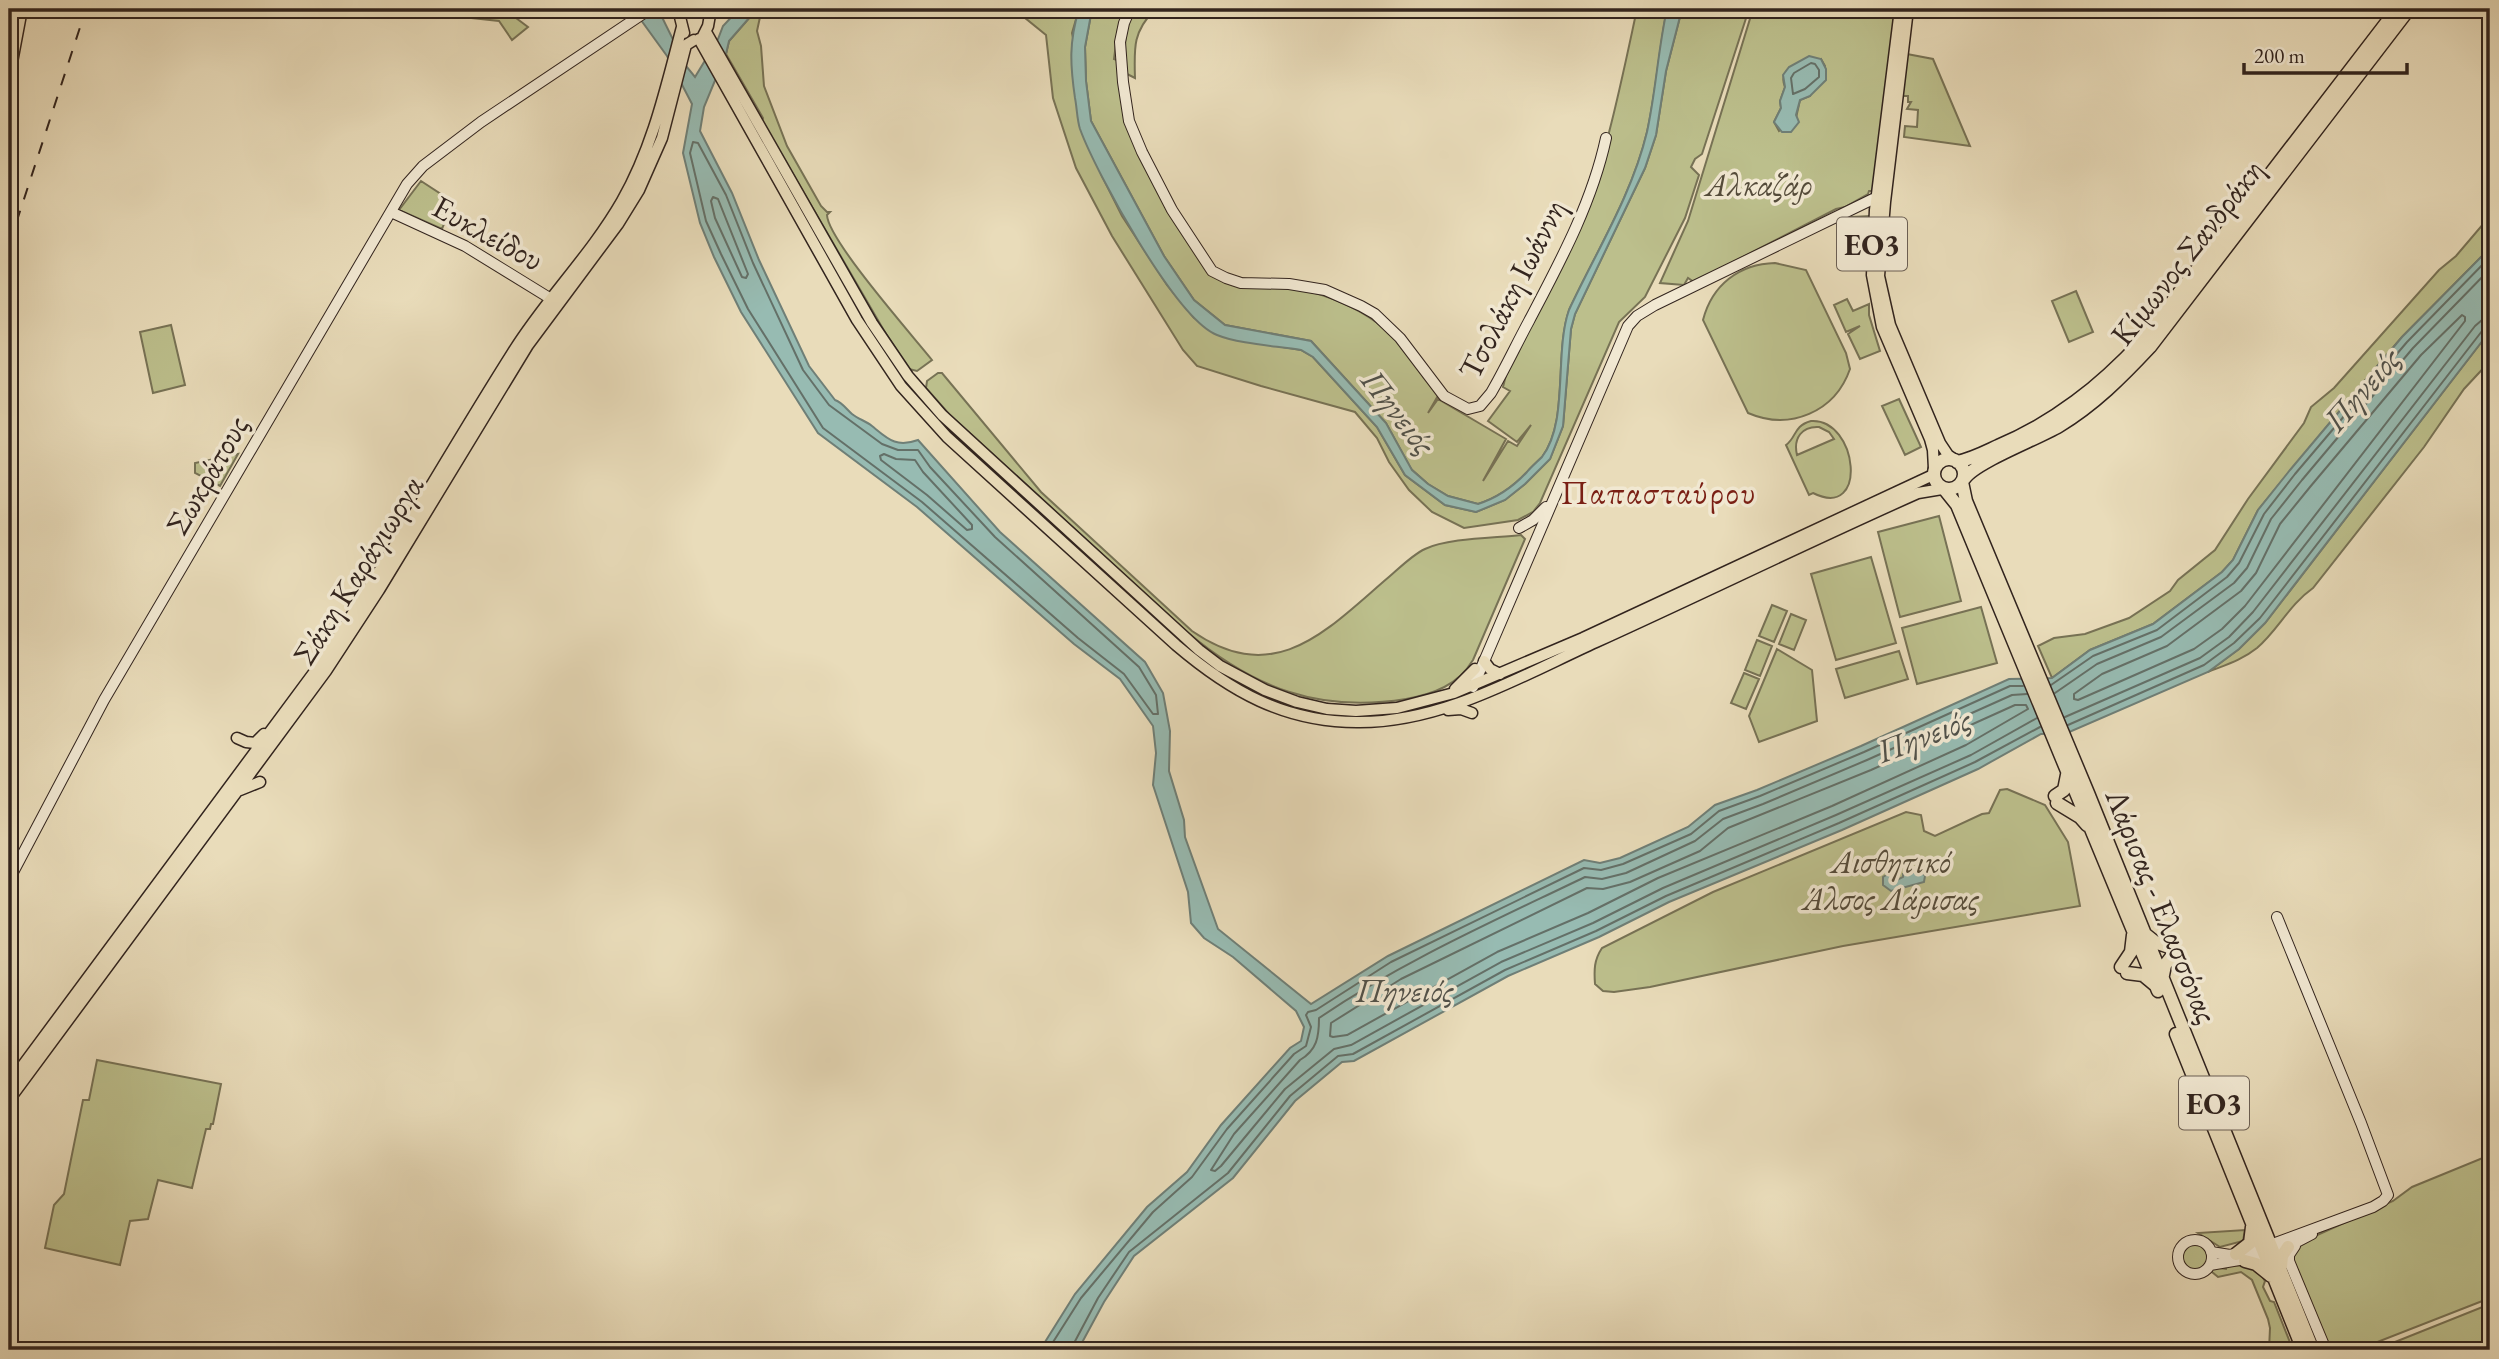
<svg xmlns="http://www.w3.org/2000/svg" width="2499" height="1359" font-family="'EB Garamond',serif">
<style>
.green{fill:#bcbf8c;stroke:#777255;stroke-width:2;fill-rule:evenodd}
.water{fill:#97bbb2;stroke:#6f7f77;stroke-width:2}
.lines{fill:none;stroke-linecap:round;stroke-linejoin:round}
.shore{stroke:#647068;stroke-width:2}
.secondary-casing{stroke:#32241e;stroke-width:12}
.primary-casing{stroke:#32241e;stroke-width:13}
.highway-casing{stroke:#32241e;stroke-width:15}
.secondary{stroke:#f1e8d2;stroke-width:10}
.primary{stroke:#e9dcba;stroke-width:10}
.highway{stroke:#e9dcba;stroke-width:12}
.rail{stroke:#32241e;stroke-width:2;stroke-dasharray:12 12;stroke-linecap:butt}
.labels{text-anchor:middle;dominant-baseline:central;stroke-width:7;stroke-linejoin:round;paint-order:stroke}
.shield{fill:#f1e8d2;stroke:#6b5f54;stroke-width:2}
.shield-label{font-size:30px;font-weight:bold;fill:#32241e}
.park-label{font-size:32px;font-style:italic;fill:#544b3a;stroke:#f1e8d2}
.street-label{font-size:32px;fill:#32241e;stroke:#f1e8d2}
.water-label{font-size:33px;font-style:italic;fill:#50514a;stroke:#f1e8d2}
.neighbourhood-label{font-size:33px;letter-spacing:2px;fill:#7a1f14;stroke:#f1e8d2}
</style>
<rect width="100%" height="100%" fill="#e9dcba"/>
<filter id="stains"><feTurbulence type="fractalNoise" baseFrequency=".00286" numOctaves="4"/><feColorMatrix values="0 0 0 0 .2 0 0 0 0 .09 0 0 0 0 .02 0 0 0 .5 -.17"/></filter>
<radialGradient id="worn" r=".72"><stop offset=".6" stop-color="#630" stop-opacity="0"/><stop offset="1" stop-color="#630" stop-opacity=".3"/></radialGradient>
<path class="green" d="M463,9h41l24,18 -16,13 -13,-19 -36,-4z
M757,9h14l-11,8 -3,14 4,15 3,40 23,60 34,60 6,6h3l-3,3c1,25 85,120 105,145l-15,11 -8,-2 -23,-35 -124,-213 1,-3 -37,-64 3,-13z
M1014,9h65l-7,24 29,141 21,42 45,69 27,33 57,24 50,8 12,7 64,70 28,48 40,30 31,7 29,-12 20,-16 25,-25 13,-33 8,-97 4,-15 70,-146 11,-33 10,-64 16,-62h67l-47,145 -7,5 -4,8 8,8 -14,43 -40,79 -26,25 -79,181 -7,9 -15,8 -54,8 -32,-16 -23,-22 -20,-28 -12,-24 -22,-26 -94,-26 -64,-20 -14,-16 -71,-114 -36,-68 -23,-70 -7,-63z
M1092,9h33l-7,19 -4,31 3,1 10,64 85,149c66,12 129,15 180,62 17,15 32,41 47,59l-11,19 10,-14 68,40 -23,42 25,-40 9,5 14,-21 -14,17 -29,-21 22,-30 -7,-4 3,-12c23,-48 52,-96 71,-144 29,-71 44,-148 60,-222h30c-8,40 -11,83 -20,123 -15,63 -51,120 -78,178 -15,43 0,112 -27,147 -5,5 -11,10 -15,15 -14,15 -30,26 -49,32l-30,-8 -20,-12 -17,-15 -25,-46 -75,-82 -86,-16 -31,-25 -30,-44 -73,-135 -5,-40 -1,-34z
M1135,9h20c-22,23 -21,38 -20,69l-8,-4c-4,-23 -4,-45 8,-65z
M1753,9h143l-23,182h-4l-1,3 -23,13 -9,2 -142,73 -6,-4 -4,7 -24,-2 28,-62zM1821,59l4,7 -15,30 -10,4 -4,18 -17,13 -5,-9 7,-14 -1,-7 5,-14c-9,-22 20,-24 36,-28z
M1907,54l26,5 37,87 -66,-9 1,-11 12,1 1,-17 -11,-1 4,-7h-3v-6h-6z
M421,181l32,21 -11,27 -43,-19z
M1870,216l-5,45 -18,-42 4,-2z
M2490,216v32l-88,89 -35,41 -109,132 -25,50 -11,12 -69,52 -63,26 -38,28 -14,-32 16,-8 31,-4 44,-16 41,-27 8,-11 37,-30 33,-51 56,-76 7,-16 23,-19 105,-118 17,-14z
M1775,263l31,7 40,83 4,16c-15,43 -60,62 -102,44l-45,-93c9,-35 36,-56 72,-57z
M2076,291l17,41 -24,10 -17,-41z
M1847,299l6,12 16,-7v11l11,36 -20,8 -12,-25 12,-8 -14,6 -12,-27z
M171,325l14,60 -32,8 -13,-61z
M2490,331v30l-26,28 -40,58 -111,141c-24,17 -35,42 -56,60 -15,12 -32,17 -49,24l31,-23 26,-26z
M938,373h4l99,119 151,139c81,56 131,3 191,-49 14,-11 27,-26 42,-33 23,-11 70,-11 96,-14l4,4 -52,121c-15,25 -39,34 -67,39 -88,14 -152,-11 -219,-67l-238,-218 -23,-26 1,-7z
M1899,399l22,48 -16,8 -23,-49z
M1811,421c47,-3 58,100 2,72l-4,2 -23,-50c11,-8 7,-19 25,-24zM1819,427l10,5 5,7 -37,16c-4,-17 5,-29 22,-28z
M238,454l-18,32 -25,-13v-10z
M1939,516l22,85 -61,16 -22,-85z
M1871,557l25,86 -60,17 -25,-86z
M1772,605l15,6 -13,31 -15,-6z
M1981,607l16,56 -80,21 -15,-56z
M1791,614l15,6 -12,30 -15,-6z
M1757,640l15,6 -12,30 -15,-6z
M1777,649l35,21 5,51 -58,21 -10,-26z
M1899,651l9,28 -63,19 -9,-29z
M1744,673l15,6 -13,30 -15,-6z
M2007,789l38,16 23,37 12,64 -237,40 -193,41 -36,5 -11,-1 -8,-7c-1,-14 -1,-24 7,-36l111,-56 193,-80 15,3 3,16 11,5 47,-22 7,-1 11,-23z
M97,1060l124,24 -8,40h-2l-1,5h-4l-14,59 -34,-8 -10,39 -18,2 -10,44 -75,-17 9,-43 10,-11 19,-94h6z
M2490,1155v143l-133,52h-27l-37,-89 1,-9 7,-8 14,-8 78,-35 19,-14z
M2245,1230l-2,11 -23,6 -22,-14z
M2180 1257a15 15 0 1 1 30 0a15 15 0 1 1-30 0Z
M2227,1265c16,0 30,1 38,16l-2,6 7,14 4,1 19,48h-24l1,-22 -2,-9 -16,-39 -11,-8 -23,5 -6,-5v-5l14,2z
M2490,1304v46h-115z"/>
<path class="water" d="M633,9h25l28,57 9,11 23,-38 5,-13 16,-17h18l-28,32 -3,13 -22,53 -4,24 32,62 27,67 50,106 26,34c8,3 11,9 17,14 6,5 14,7 20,12 16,13 24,22 46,14l82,92 145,130 18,31 7,38 -1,40 15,49 1,17 33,92 93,75 77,-48 196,-96 16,3 20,-5 68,-31 27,-22 42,-15 104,-44 148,-67 43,-1 38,-28 63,-26 69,-52 11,-12 25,-50 32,-40 112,-133 88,-89v83l-225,292 -26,26 -31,23 -141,61 -26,1 -63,35 -136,61 -173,72 -70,35 -91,39 -154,85 -12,1 -47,39 -62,77 -99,78 -30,46 -26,48h-38l35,-56 72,-87 40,-35 34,-47 69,-77 11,-7 3,-14 -8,-16 -63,-54 -29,-19 -13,-15 -3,-31 -35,-107 3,-32 -3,-27 -33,-47 -46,-35 -157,-137 -99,-74 -77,-121 -27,-55 -14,-34 -17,-70 9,-49 -25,-48z
M1079,9h13l-7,38 1,34 5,40 73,135 30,44 31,25 86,16 75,82 26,47 16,14 20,12 30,8c19,-6 35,-17 49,-32 4,-5 10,-10 15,-15 27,-35 12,-104 27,-147 27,-58 63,-115 78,-178 9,-41 11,-83 20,-123h15l-16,62 -10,64 -11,33 -70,146 -4,15 -8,97 -13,33 -25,25 -20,16 -29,12 -31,-7 -40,-30 -28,-48 -64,-70 -12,-7c-24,-4 -62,-6 -84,-15 -41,-16 -121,-162 -137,-206 -3,-9 -3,-21 -5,-31 -5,-34 -6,-56 4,-89z
M1809,56l12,3 5,10v11l-16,16 -10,4 -4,15 3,7 -8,10h-9l-8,-10 7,-14 -1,-7 5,-14 -2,-12 6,-8z
M1921,871l4,5 -1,6 -33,9 -8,-6v-8l8,-5 8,1 -3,3 1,4 6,-3v-3z"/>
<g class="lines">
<path class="shore" d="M1811,63l4,1 4,6v7l-14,12 -12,5 -2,-16 3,-5z
M693,142l5,1 28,52 27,68 50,107 26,35 53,39 16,6h20l12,17 65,70 144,130 17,28 2,19h-5l-29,-40 -46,-36 -156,-136 -99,-74 -75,-119 -27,-55 -15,-33 -16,-68z
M713,197l5,2 30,75 -2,4 -4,-1 -27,-59 -4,-17z
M2462,315l3,2v4l-220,285 -23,23 -28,20 -116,51 -4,-1v-5l28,-20 65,-28 74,-55 15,-18 24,-49 30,-37 111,-132z
M884,454l12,5 19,1 8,12 49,53v4l-5,1 -40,-35 -46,-35 -1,-4z
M2051,685l42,-29 64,-26 70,-53 12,-14 25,-49 31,-40 112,-132 83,-85
M2055,693l42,-29 64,-27 73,-54 13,-15 24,-49 31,-39 111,-132 77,-79
M2027,694l-15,1 -145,65 -104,44 -40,15 -28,22 -69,32 -24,6 -17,-2c-91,44 -182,84 -266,141 0,19 -2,32 -19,42l-66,74 -23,36 4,1 6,-5 64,-77 49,-40 17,-4 150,-83 92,-39 70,-35 173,-73 135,-60 66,-37
M2015,705h11l2,4 -62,36 -134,61 -174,72 -70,35 -91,39 -150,83 -14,2 -3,-1 1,-13 70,-44 186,-91 16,1 27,-7 70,-31 28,-23 143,-58z
M2065,717l135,-59 29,-21 24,-25 222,-286 7,-6 8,-1
M2068,725l136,-60 30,-22 26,-25 222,-287 8,-3
M1048,1350l33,-52 72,-86 39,-35 35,-48 67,-75 12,-8 5,-19 -5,-12 2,-3 8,-2 75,-48 193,-94 17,2 22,-6 68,-30 28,-23 41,-15 104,-44 146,-66h13
M1072,1350l1,-5 25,-47 31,-46 99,-79 62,-77 48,-40 15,-2 152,-84 91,-39 70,-35 173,-73 136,-61 65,-35"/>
<g class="secondary-casing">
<path id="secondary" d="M1130,9l-6,14 -4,19 3,40 6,39 13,31 30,58 40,61 14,7 15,5 48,1 36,6 36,16 14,8 25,24 44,58 24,13 12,-3 11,-13c14,-24 25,-48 38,-72 31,-59 63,-118 77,-183
M391,212l74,34 91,56
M1519,528l14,-8 13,-13
M1473,687l155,-361 9,-10 18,-11 218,-106h8
M9,880l95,-180 303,-516 16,-18 58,-44 169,-113
M2178 1257a17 17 0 1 1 34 0a17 17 0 1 1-34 0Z
M2295,1246l-6,9v6l37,89
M2211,1252l19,3 32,-7 111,-41 10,-6 5,-6 -27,-72 -84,-206
M2210,1265l64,-11 38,-20"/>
</g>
<g class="primary-casing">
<path id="primary" d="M678,9l6,24
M1900,9l-25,201 -3,65 10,52 48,112 3,11 1,19
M1908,9l-23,193 -6,74 11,49 50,118 8,12 7,5
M706,32l166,291 36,53 34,39 257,235 21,16 45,24 32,12 30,7 29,2 41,-3 57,-15 129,-55 350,-163
M703,36l5,-10 3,-17
M699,39l158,281 44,66 46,51 229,208c54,46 108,77 181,77 85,1 164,-46 239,-80 108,-49 214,-101 322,-149l24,-4
M9,78l13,-69
M1484,661l6,8 10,5
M1455,689l20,-20
M1448,710l13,-1 11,4
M237,738l9,4 9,1 9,-9
M240,790l20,-8
M9,1084l309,-417c69,-103 129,-211 195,-315 33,-53 78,-97 109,-151 31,-54 44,-114 60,-174
M9,1100l317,-429 53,-81 149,-245 90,-121 21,-34 23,-52 24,-93 8,-5"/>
</g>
<g class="highway-casing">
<path id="highway" d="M1934 474a15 15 0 1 1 30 0a15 15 0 1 1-30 0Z
M1957,462c15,-3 28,-10 41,-16 57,-24 102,-60 144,-105l255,-332
M1964,479c11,-17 73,-40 95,-53 35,-21 63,-49 91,-79l259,-338
M1962,482l4,19 122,292 225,557
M1945,490l12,15 201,486
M2055,796l9,-6 4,-20
M2057,803l23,14 7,8
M2145,934l10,8 14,5
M2121,967l10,-15 2,-17
M2127,973l16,2 12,10
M2162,980l3,-15 7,-9
M2176,1034l127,316
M2236,1254l14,-11 2,-16
M2245,1261l11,3 15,12
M2281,1267l1,-11 6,-9"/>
</g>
<use href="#secondary" class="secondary"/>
<use href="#primary" class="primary"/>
<use href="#highway" class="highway"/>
<path class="rail" d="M9,245l77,-236"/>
</g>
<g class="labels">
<g class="shield">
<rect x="1837" y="217.5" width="70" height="53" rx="5"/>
<rect x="2179" y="1076.5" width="70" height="53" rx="5"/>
</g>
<g class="shield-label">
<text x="1872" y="244">ΕΟ3</text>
<text x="2214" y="1103">ΕΟ3</text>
</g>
<g class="park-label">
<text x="1759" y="185">Αλκαζάρ</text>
<text x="1891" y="862">Αισθητικό<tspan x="1891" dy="37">Άλσος Λάρισας</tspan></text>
</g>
<g class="street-label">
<text transform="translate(488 233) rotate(29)">Ευκλείδου</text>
<text transform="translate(2187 252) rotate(-52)">Κίμωνος Σανδράκη</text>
<text transform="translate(1512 289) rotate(-63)">Τσολάκη Ιωάννη</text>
<text transform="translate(207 475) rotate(-60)">Σωκράτους</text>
<text transform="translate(358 570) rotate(-58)">Σάκη Καράγιωργα</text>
<text transform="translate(2162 906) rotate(68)">Λάρισας - Ελασσόνας</text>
</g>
<g class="water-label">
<text transform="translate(2362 389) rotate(-49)">Πηνειός</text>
<text transform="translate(1399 412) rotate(52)">Πηνειός</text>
<text transform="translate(1924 735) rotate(-21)">Πηνειός</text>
<text x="1405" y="990">Πηνειός</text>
</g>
<g class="neighbourhood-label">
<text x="1659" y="492">Παπασταύρου</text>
</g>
</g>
<rect width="2499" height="1359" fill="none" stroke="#e9dcba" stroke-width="35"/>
<rect x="10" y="10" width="2478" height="1338" fill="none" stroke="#32241e" stroke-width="3.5"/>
<rect x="18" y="18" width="2464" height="1324" fill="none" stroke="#32241e" stroke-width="2"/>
<path d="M2244 63v10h163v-10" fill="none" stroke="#32241e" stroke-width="3.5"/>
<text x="2254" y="63" font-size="21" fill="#32241e" stroke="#f1e8d2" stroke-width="5" paint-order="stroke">200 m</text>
<rect width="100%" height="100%" filter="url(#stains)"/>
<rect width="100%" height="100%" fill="url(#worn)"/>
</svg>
